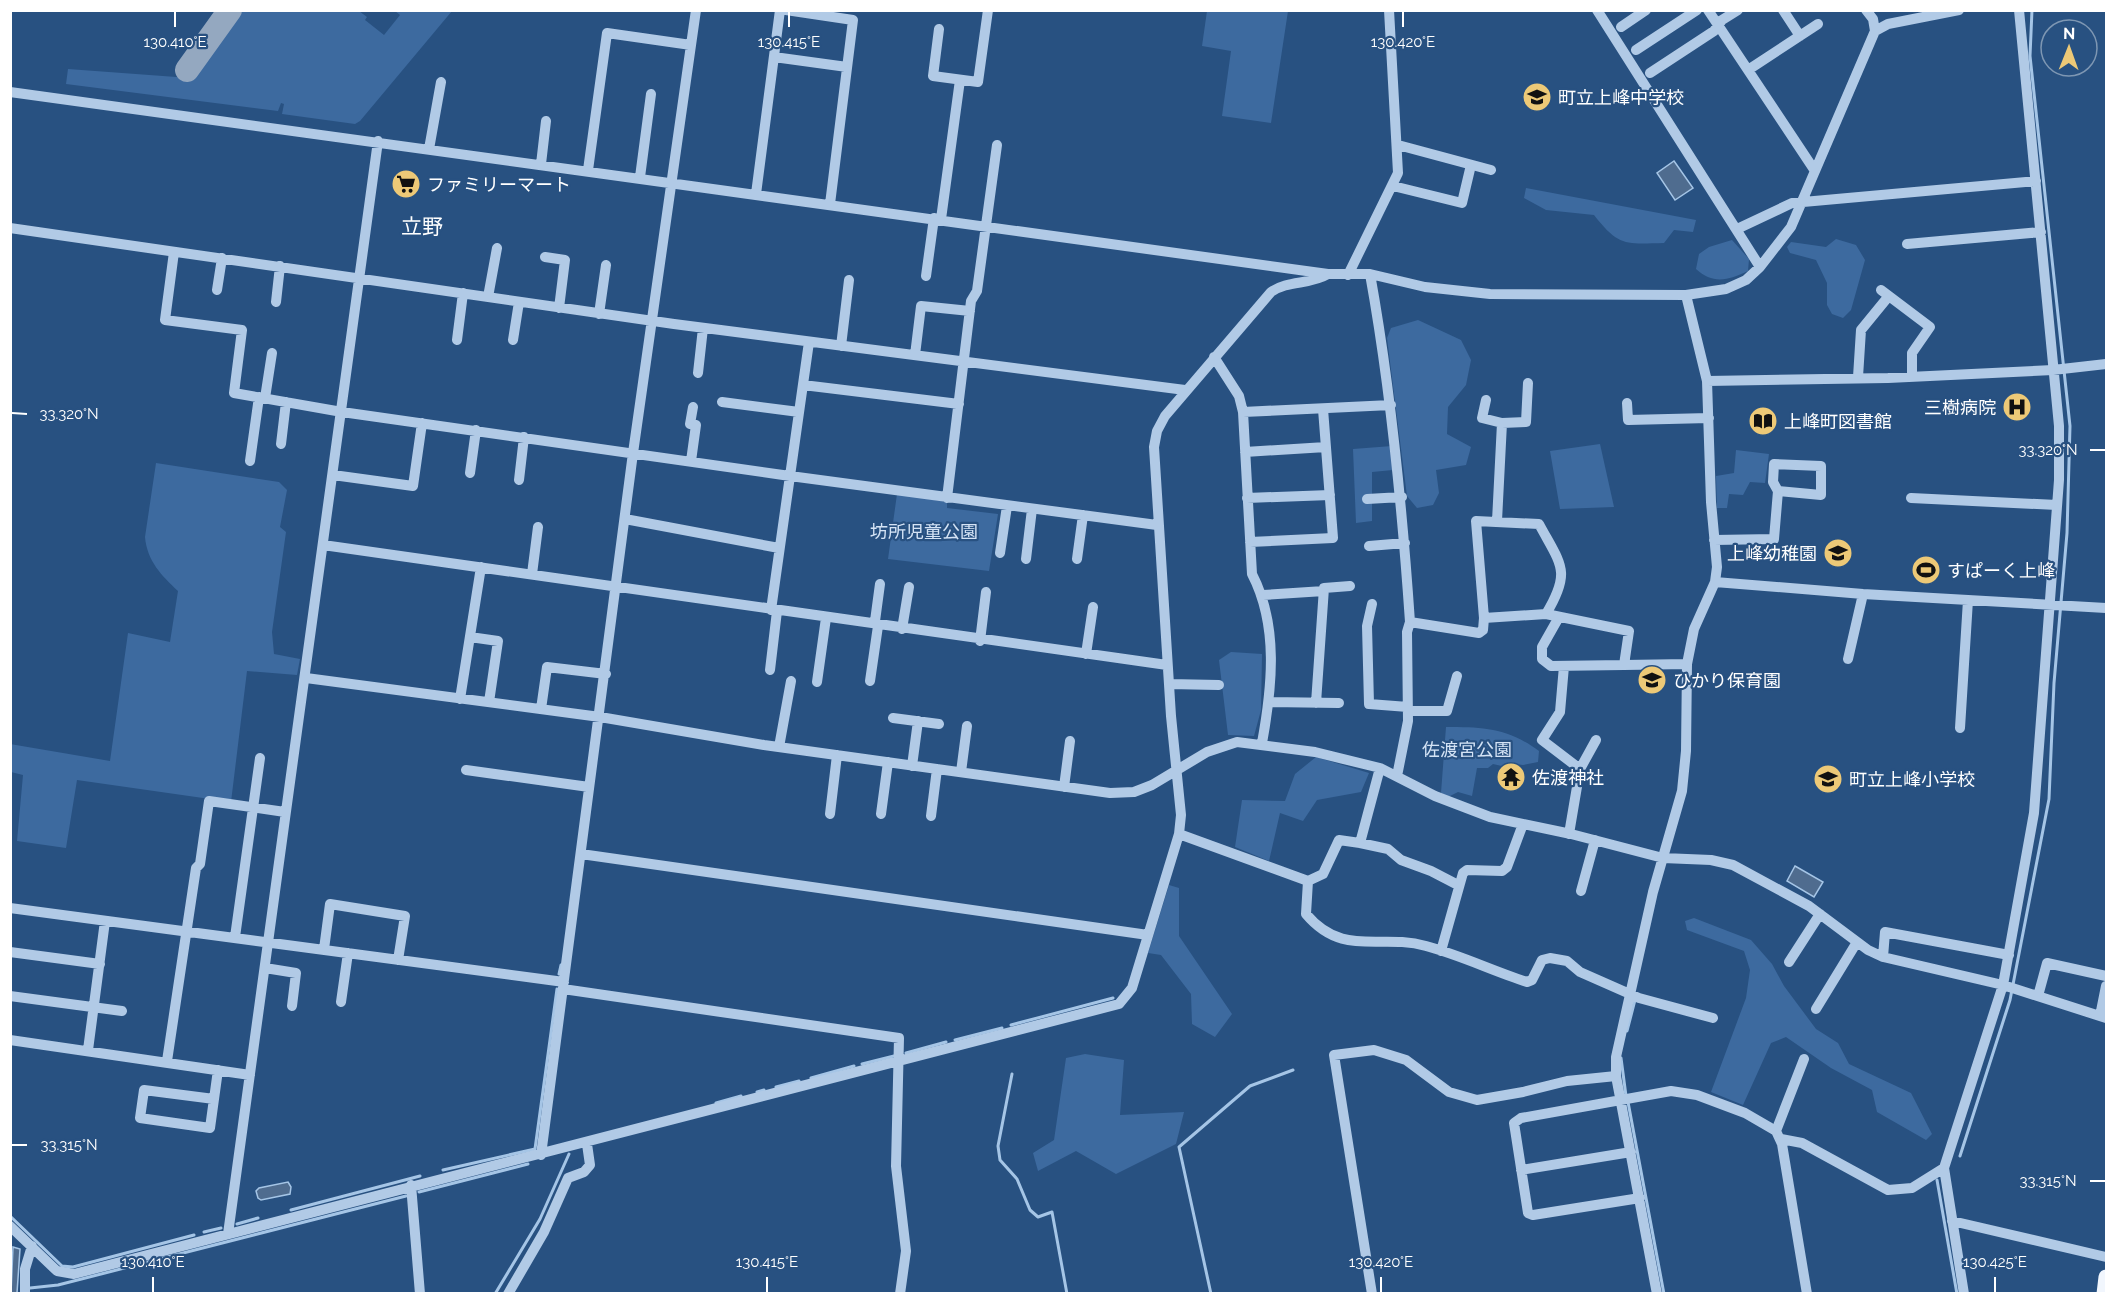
<svg xmlns="http://www.w3.org/2000/svg" width="2117" height="1304" font-family="Raleway,'Noto Sans JP',sans-serif">
<style>
.green{fill:#3d6a9f}
.water{fill:#4f6c8f;stroke:#a5c5e6;stroke-width:1.5}
.lines{fill:none;stroke-linecap:round;stroke-linejoin:round}
.stream{stroke:#a5c5e6;stroke-width:3}
.taxiway{stroke:#94a8c0;stroke-width:24}
.minor{stroke:#b1cae6;stroke-width:10}
.major{stroke:#f1f6fd;stroke-width:15}
.ticks{fill:none;stroke:#fff;stroke-width:2}
.labels{text-anchor:middle;dominant-baseline:central;stroke-width:4.5;stroke-linejoin:round;paint-order:stroke}
.poi-label{font-size:18px;fill:#fff;stroke:#285181;text-anchor:start}
.park-label{font-size:18px;fill:#d4e3f5;stroke:#285181}
.quarter-label{font-size:21px;fill:#fff;stroke:#285181}
.ticks-label{font-size:15px;text-anchor:middle;fill:#fff;stroke:#285181;stroke-width:4.5;stroke-linejoin:round;paint-order:stroke}
</style>
<rect width="100%" height="100%" fill="#285181"/>
<path class="green" d="M238,10l121,1 8,6 -2,3 19,15 16,-20 -5,-4h57l-92,110 -5,3 -73,-10 2,-10 -3,-1 -3,8 -212,-27 2,-15 122,9z
M1207,11h81l-17,112 -49,-7 9,-65 -29,-5z
M1526,188l170,32 -3,12 -19,-2 -10,13c-38,1 -45,4 -70,-28l-48,-5 -22,-12z
M1836,239l20,6 9,15 -14,50 -8,8 -11,-4 -5,-9v-22l-11,-23 -26,-7 -3,-6 4,-5 35,5z
M1732,240l17,19 -1,12c-19,9 -35,14 -52,-2l3,-15 10,-7z
M1418,320l43,20 10,20 -5,25 -18,22 -1,27 24,13 -5,18 -30,5 3,23 -6,12 -16,3 -10,-12 -20,-158 4,-10z
M1600,444l14,63 -54,2 -10,-58z
M1392,446l1,24 -21,2v49l-16,2 -3,-74z
M1736,450l33,4 -4,29 -15,-1 -7,13 -14,-1 -2,14h-10l-1,-32 18,-3z
M156,463l123,19 8,8 -7,37 6,5 -14,100 2,22 26,5 -3,16 -50,-4 -16,131 -154,-22 -11,68 -49,-7 6,-66 -12,-3 -1,-28 100,17 18,-128 42,9 8,-51c-16,-15 -31,-30 -33,-54z
M897,494l50,8v6l51,6 -9,57 -101,-12z
M1231,652l31,2 -1,56 -7,26 -26,-1 -9,-75z
M1446,727c37,0 62,1 93,24l-1,11 -15,3 -16,-2 -1,4 -13,-3 -5,4h-11l-5,28 -14,-4 -10,5 -7,-4z
M1316,757l53,16 -8,19 -44,8 -14,21 -23,-8 -11,48 -34,-14 7,-47 43,1 10,-27z
M1169,885l10,3v48l53,78 -17,23 -23,-13 -1,-30 -30,-39 -13,-2z
M1694,918l57,22 21,24 12,22 32,43 22,14 11,21 62,29 21,41 -6,6 -49,-28 -5,-22 -41,-22 -45,-31 -15,6 -28,62 -32,-13 35,-94 4,-28 -6,-19 -57,-21 -2,-9z
M1085,1054l39,6 -4,55 64,-3 -8,32 -60,30 -40,-23 -38,20 -5,-18 21,-13 12,-82z"/>
<path class="water" d="M1674,161l19,27 -18,12 -18,-27z
M1795,866l28,16 -9,15 -27,-16z
M288,1182l3,5 -1,7 -29,6 -3,-2 -2,-7 3,-3z
M13,1247l7,2 -3,44h-6z"/>
<g class="lines">
<path class="stream" d="M559,974l2,-9
M1011,1025l102,-27
M1627,1031l8,-31
M955,1040l47,-12
M906,1053l40,-11
M1621,1058l5,38
M862,1064l32,-8
M1012,1074l-14,72 2,14 17,19 13,31 8,7 14,-5 15,82
M811,1078l43,-12
M776,1087l23,-6
M757,1092l7,-2
M1628,1102l36,192
M716,1103l25,-7
M1960,1156l50,-156 39,-201 5,-116 13,-150 3,-107 -40,-370 2,-46
M443,1170l92,-21 22,-160
M1937,1180l20,114
M419,1192l109,-28
M291,1210l129,-34
M10,1216l52,50 11,1 121,-32
M237,1224l21,-6
M204,1232l17,-4
M30,1288l28,-3 348,-89
M495,1294l45,-75 29,-65
M1211,1294l-32,-147 71,-61 43,-16"/>
<path class="taxiway" d="M187,70l43,-60"/>
<path class="minor" d="M786,10l67,10 -23,184
M1597,10l163,257
M1708,10l107,161
M1783,10l17,26
M1866,10l7,9 2,12
M1621,27l25,-17
M939,29l-6,47 45,6 10,-72
M1636,50l61,-40
M774,57l73,10
M1748,70l70,-46
M1650,73l64,-42 8,-11 16,-10
M10,92l1318,182h42l55,13 65,7 196,1 40,-6 20,-9 14,-13 31,-40 84,-196 13,-7 71,-14
M1398,145l93,25
M429,149l12,-67
M541,164l5,-43
M588,170l19,-137 84,12
M640,177l11,-83
M1393,186l69,17 9,-38
M756,194l24,-184
M941,219l19,-139
M10,228l664,96 511,66
M1737,229l55,-26 244,-22
M1907,244l134,-12
M174,252l-9,68 77,10 -8,63 108,19 448,64 367,49
M545,257l20,3 -6,48
M1370,274c21,116 32,231 40,348l-3,10 1,89 -11,55
M1348,275l50,-102 -9,-163
M926,276l8,-58
M217,290l5,-32
M1881,290l49,37 -18,26v22
M488,297l9,-49
M276,302l4,-36
M599,314l7,-49
M457,340l6,-47
M513,340l6,-38
M841,346l8,-66
M915,355l6,-49 49,5
M1214,357l25,39 4,16 9,162c27,52 20,114 10,169
M698,373l5,-45
M1858,377l3,-47 27,-33
M1707,381l181,-3 165,-8 53,-6
M803,385l156,19
M265,398l7,-45
M1486,400l-4,18 20,5 24,-1 2,-39
M722,402l77,10
M1627,403l1,17 81,-2
M1243,412l148,-7
M281,444l5,-42
M1245,452l81,-5
M250,461l9,-64
M691,461l5,-36 -6,-1 3,-17
M470,473l6,-43
M333,475l80,11 9,-63
M519,480l5,-43
M947,498l24,-197 6,-10 20,-146
M1247,498l83,-3
M1911,498l146,7
M1367,499l35,-2
M625,519l154,29
M1497,521l5,-98
M1714,540l60,-1 4,-48 -5,-9 1,-18 47,2v29l-43,-4
M1250,542l83,-4 -10,-129
M323,545l844,120
M1369,546l36,-3
M1000,553l7,-47
M1026,559l6,-50
M1077,559l6,-44
M532,574l6,-47
M1715,582l148,12 243,14
M1263,595l61,-4
M1372,604l-5,22 2,78 39,3
M771,610l38,-268
M1559,617l-17,30v12l9,7 73,-1
M1484,618l-8,-97 63,3c22,41 33,47 7,90
M1410,622l69,11 4,-3 1,-12 62,-4 83,17 -5,34 63,-1
M902,629l7,-42
M470,637l28,4 -9,61
M980,641l6,-49
M1086,654l7,-47
M1848,659l15,-65
M1564,666l-4,46 -18,28 38,29 -11,65
M770,670l7,-59
M306,678l294,39 164,28 346,48 24,-1 18,-7 55,-33 30,-10 78,10 65,16 55,28 55,21 81,17 92,24 48,2 22,5 76,41 59,44 15,7 120,28 103,33
M870,681l8,-55 -3,-5 5,-37
M817,682l9,-64
M1169,684l50,1
M460,699l21,-132
M1269,702l70,1
M1316,703l8,-115 26,-2
M541,709l6,-42 59,7
M1408,711h39l10,-35
M893,718l46,6
M1960,728l8,-128
M779,747l12,-66
M912,766l6,-45
M1580,769l16,-29
M466,770l123,17
M961,772l6,-46
M1064,787l6,-46
M830,814l7,-59
M881,814l7,-52
M931,816l6,-47
M1179,834l129,47 15,-7 16,-34 21,3 20,-75
M1360,843l28,6 13,11 30,11 27,14
M581,854l567,81
M1308,881l-2,33c37,44 74,19 120,32 34,9 67,25 101,36l5,-2 10,-20 8,-2 17,3 13,11 59,26 74,20
M1581,891l14,-51
M10,908l554,74
M235,937l25,-179
M324,949l6,-45 75,12 -7,44
M1441,951l22,-78 4,-3 35,1 5,-4 16,-43
M10,952l90,12
M1883,957l2,-25 124,23
M1789,962l31,-48
M265,968l31,5 -4,33
M563,989l336,49 -3,128 10,85 -6,43
M10,996l112,15
M2038,996l9,-33 59,13
M341,1002l7,-49
M1816,1009l41,-67
M2100,1016l6,-30
M10,1040l240,35
M88,1050l17,-129
M167,1061l29,-193 4,-4 9,-63 76,11
M214,1099l-70,-9 -4,28 70,10 8,-58
M1776,1131l28,-72
M1781,1139l21,4 86,47 24,-2 32,-20
M541,1155l92,-702 63,-443
M1521,1170l110,-18
M411,1185l9,109
M1640,1198l-107,17 -5,-2 -14,-90 7,-5 150,-27 26,4 48,18 31,18 6,13 25,150
M1952,1221l154,36
M10,1226l47,45 17,3 1045,-270 13,-16 47,-154 2,-19 -10,-99 -17,-269 3,-16 8,-15 106,-124c17,-12 39,-7 57,-18
M228,1234l150,-1093
M25,1294v-25l7,-23
M508,1294l36,-62 24,-54 16,-6 6,-7 -3,-21
M1372,1294l-38,-239 40,-5 32,10 43,32 28,8 46,-8 44,-11 49,-5
M1657,1294l-41,-218v-19l37,-165 29,-101 4,-40 1,-87 7,-35 21,-47 2,-15 -6,-65 -4,-121 -21,-86
M1964,1294l-20,-126 59,-183 31,-172 25,-333v-54l-40,-416"/>
<path class="major" d="M2104,1294l2,-17"/>
</g>
<path class="ticks" d="M175,27v-15M789,27v-15M1403,27v-15M12,413l15,1M2090,450h15M12,1145h15M2090,1181h15M153,1292v-15M767,1292v-15M1381,1292v-15M1995,1292v-15"/>
<defs>
<g id="school-disc" transform="scale(1.5)"><circle r="9.5" fill="#edc977" stroke="#285181"/><path d="M0-5L7-2L0 1L-7-2ZM-4 1L0 2.5L4 1V4Q0 6-4 4Z" fill="#111"/></g>
<g id="supermarket-disc" transform="scale(1.5)"><circle r="9.5" fill="#edc977" stroke="#285181"/><path d="M-6-5.5h2.5l.6 2H6L4.5 2H-2.5L-4.4-4H-6ZM-1.5 3.2a1.3 1.3 0 1 0 .1 0ZM3 3.2a1.3 1.3 0 1 0 .1 0Z" fill="#111"/></g>
<g id="hospital-disc" transform="scale(1.5)"><circle r="9.5" fill="#edc977" stroke="#285181"/><path d="M-5-5h3v3.5h4V-5h3V5h-3V1.5h-4V5h-3Z" fill="#111"/></g>
<g id="library-disc" transform="scale(1.5)"><circle r="9.5" fill="#edc977" stroke="#285181"/><path d="M-6-4Q-3-5.5-.7-3.5V5Q-3 3-6 4ZM6-4Q3-5.5 .7-3.5V5Q3 3 6 4Z" fill="#111"/></g>
<g id="stadium-disc" transform="scale(1.5)"><circle r="9.5" fill="#edc977" stroke="#285181"/><path d="M0-5a6.5 5 0 1 0 0 10a6.5 5 0 1 0 0-10ZM-3.5-1.8h7v3.6h-7Z" fill="#111"/></g>
<g id="temple-disc" transform="scale(1.5)"><circle r="9.5" fill="#edc977" stroke="#285181"/><path d="M0-6L5-2H3V0L6.5 2.5H4V6H1.5V3h-3V6H-4V2.5H-6.5L-3 0V-2H-5Z" fill="#111"/></g>
</defs>
<g fill-rule="evenodd">
<use href="#school-disc" x="1537" y="97"/>
<use href="#supermarket-disc" x="406" y="184"/>
<use href="#hospital-disc" x="2017" y="407"/>
<use href="#library-disc" x="1763" y="421"/>
<use href="#school-disc" x="1838" y="553"/>
<use href="#stadium-disc" x="1926" y="570"/>
<use href="#school-disc" x="1652" y="680"/>
<use href="#temple-disc" x="1511" y="777"/>
<use href="#school-disc" x="1828" y="779"/>
</g>
<g class="labels">
<g class="poi-label">
<text x="1558" y="97">町立上峰中学校</text>
<text x="427" y="184">ファミリーマート</text>
<text x="1996" y="407" text-anchor="end">三樹病院</text>
<text x="1784" y="421">上峰町図書館</text>
<text x="1817" y="553" text-anchor="end">上峰幼稚園</text>
<text x="1947" y="570">すぱーく上峰</text>
<text x="1673" y="680">ひかり保育園</text>
<text x="1532" y="777">佐渡神社</text>
<text x="1849" y="779">町立上峰小学校</text>
</g>
<g class="park-label">
<text x="924" y="531">坊所児童公園</text>
<text x="1467" y="749">佐渡宮公園</text>
</g>
<g class="quarter-label">
<text x="422" y="226">立野</text>
</g>
</g>
<g class="ticks-label">
<text x="175" y="47">130.410°E</text>
<text x="789" y="47">130.415°E</text>
<text x="1403" y="47">130.420°E</text>
<text x="69" y="419">33.320°N</text>
<text x="2048" y="455">33.320°N</text>
<text x="69" y="1150">33.315°N</text>
<text x="2048" y="1186">33.315°N</text>
<text x="153" y="1267">130.410°E</text>
<text x="767" y="1267">130.415°E</text>
<text x="1381" y="1267">130.420°E</text>
<text x="1995" y="1267">130.425°E</text>
</g>
<rect width="2117" height="1304" fill="none" stroke="#ffffff" stroke-width="24"/>
<g transform="translate(2069 48) rotate(1)"><circle r="28" fill="#285181" stroke="#7e97b3" stroke-width="1.5"/>
<path d="M0-4.5L10 22L0 15L-10 22Z" fill="#edc977"/>
<text y="-9" font-size="16" font-weight="bold" text-anchor="middle" fill="#ffffff">N</text>
</g>
</svg>
